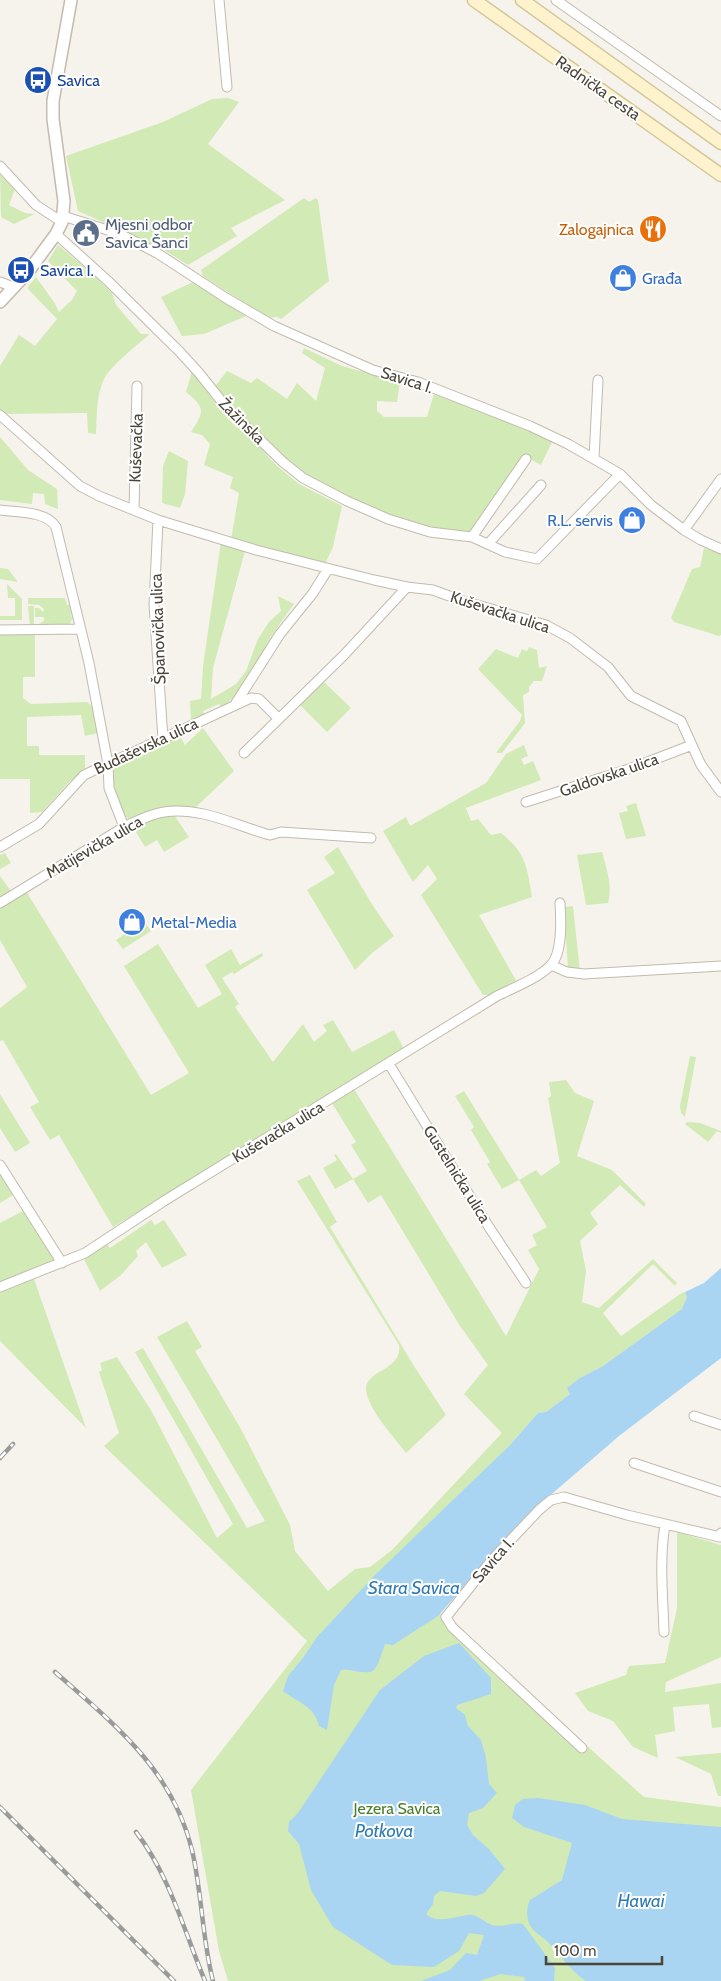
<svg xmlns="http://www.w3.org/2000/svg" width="721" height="1981" font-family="Cabin,sans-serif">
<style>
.green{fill:#d2eab5}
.water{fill:#a9d4f2}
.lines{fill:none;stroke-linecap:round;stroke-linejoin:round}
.minor-casing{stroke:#c2bbae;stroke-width:11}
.tertiary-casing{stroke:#c2bbae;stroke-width:14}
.secondary-casing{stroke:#d6c79b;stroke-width:15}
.minor{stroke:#fff;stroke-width:9}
.tertiary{stroke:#fff;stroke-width:11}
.secondary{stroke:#fff3cd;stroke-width:12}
.rail-casing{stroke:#9a9a9a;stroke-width:4.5}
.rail{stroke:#fff;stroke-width:2.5;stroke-dasharray:8;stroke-linecap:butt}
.labels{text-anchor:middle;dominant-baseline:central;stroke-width:4;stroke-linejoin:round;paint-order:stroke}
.transit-label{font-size:16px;fill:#164399;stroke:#fff;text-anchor:start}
.street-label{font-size:16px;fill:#4b4439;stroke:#fff}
.service-label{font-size:16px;fill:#4e5e75;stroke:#fff;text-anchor:start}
.food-label{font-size:16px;fill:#c56008;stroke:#fff;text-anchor:end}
.shop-label{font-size:16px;fill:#366cbe;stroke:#fff;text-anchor:start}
.park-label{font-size:16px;fill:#4a7f2a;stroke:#fff}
.water-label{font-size:18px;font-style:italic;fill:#2e7ab2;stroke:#fff}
</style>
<rect width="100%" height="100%" fill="#f6f3ec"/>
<path class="green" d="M228,98l11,4 -31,42 77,56 -54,28 6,8 -49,29 -27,-17 -83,-37 -12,-55 97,-34 49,-23z
M0,174l15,15 -6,16 16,8 10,1 -21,10 -13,-7z
M304,198l5,4 7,-4 2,2 11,81 -48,38 -4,-2 -9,1 -65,-42 -2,-6z
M58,245l33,28 21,20 4,12 25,29h9c-13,11 -36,29 -45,43 -9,17 -8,39 -9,57l-8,-1 -1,-20 -84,1 -3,-3v-45l19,-31 16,11 22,-27 -30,-31 9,-11 18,25 5,10 13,-12 5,-9 -29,-30z
M193,282l53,34 -42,18 -22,2 -21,-39z
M304,348l38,18 58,16 -3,20 -20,-1v10l7,6h43l7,-23 76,27 43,19 -12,25 -11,-6 -57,73 -32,-1 -64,-18 -79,-41 -62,-58 -27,-32 7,3 11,-14 24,12 6,-5 30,21 10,-16 19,18 9,-33 -23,-15z
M192,371l27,37 16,18 15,10 26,29 23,19 43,22 -9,41 -8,17 -94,-24 8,-47 -9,-5 3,-11 -29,-12 6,-21 -8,-9 -11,-3c13,-20 15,-24 -5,-40z
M0,437l28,33 29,19 1,20 -13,-5 -1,-10 -11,-1 -1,11 -32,-4z
M169,451l19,10 -3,33 -5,14 -18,-5 1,-37z
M221,542l24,9 -32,117 -2,31 25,-15 10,-13 12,-32 11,-17 12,-11 -3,-15 16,8c-9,12 -18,25 -26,38 -12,23 -24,51 -46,65l-3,-3 -16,7 2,4 -14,6 -1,-20 11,-2 2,-33z
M704,548l17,6v81l-2,1 -45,-14 -3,-4 21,-49 8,-2z
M0,568l8,1 10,13 -18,-3z
M7,584l15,15v21h-22v-4h15v-18h-7z
M28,598h37l2,7h3l2,15 -5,7h-37l-2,-21h6v18h5l5,-3v-4h-9v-9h4l4,4 1,-3 -5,-4 -11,-1z
M0,634h35v43h-12v21l8,6 56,-2 6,5 5,26 -13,3 -4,-21 -54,2v29h12v9h46v14l-15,12 -28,31 -12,1v-34h-30z
M529,647l8,3 2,18 8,-2 -5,15h-8l-5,6v5l-6,3 2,28 -23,30h-6l24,-32 2,-6 -44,-46 18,-20 22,9 4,-9 5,2z
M322,680l29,28 -24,24 -29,-29z
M203,728l31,43 -39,37c-24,-3 -44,3 -67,11 -10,-13 -20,-35 -14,-52l25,-10 41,-21 5,9z
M524,745l4,11 -7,3 3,6 9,-4 8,19 -75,28 5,13 7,-2 13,16 10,-2c25,20 26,33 31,64l-53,18 38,67 -27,13h-7l-62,-100 16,-16 -9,-14 -15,17 -30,-51 23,-14 4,9 76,-43 20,-29z
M636,803l10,33 -20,3 -7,-26 9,-2 -2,-5z
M174,815l15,22 -25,15 -7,-12 -12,7 -12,-20 26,-11z
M338,847l35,59 21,30 -22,17 -17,17 -48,-80 28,-17 -11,-16z
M602,852c4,15 11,34 6,51l-22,2 -9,-50z
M5,853l6,10 -11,6v-14z
M0,876l11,15 -11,6z
M26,891l125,204 38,-22 -65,-107 34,-22 40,64 24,-14 -17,-29 26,-16 9,16 22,-12 1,3 -29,18 -2,-2 -10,6 17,26 -4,3 38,55 30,-38 11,18 13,-11 -4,-6 10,-5 19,32 42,-22 11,21 -292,176 -54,-92 -9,5 -20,-33 9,-5 -36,-62 -3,1v-33l27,-21 -27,-47v-33z
M573,906l7,66 -12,-3 -4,-62z
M144,921l7,10 -28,18 -7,-9z
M690,1056l6,1 -11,60 -4,-4 -1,-7z
M566,1080l9,13 19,8 -17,55 35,14 34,34 -2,3 -24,-22 -30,28 8,11 -18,17 6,30 -4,31 17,6 54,-49 24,24 -2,3 -22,-22 -50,49 18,23 59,-42 5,-2 2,5 -5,12 -79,57 -23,12 -10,16 -24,18 -8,1 -28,32 -124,120 65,58 13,8 6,10 174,156 77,10v174h-493l-9,-30 -28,-161 116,-149 -203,-195 15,-13 -20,-61 3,-2 -2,-7 17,-6 35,55 65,126 16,-14 -98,-172 8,-4 104,180 18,-7 -108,-184 30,-16 15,26 -7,4 46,78 49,96 5,26 33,40 27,-22 15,-2 22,-17 110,-117 -38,-39 24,-29 -28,-39 -79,-131 -13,8 -15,-24 -18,10 -12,-21 14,-8 -3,-5 2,-1 17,25 14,-8 -16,-26 5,-3 -24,-39 22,-14 152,247 33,-67 -11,-19 9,-5 -5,-10 15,-8 -28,-47 -17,9 -15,-25 3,-2 -19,-32 3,-3 -19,-31 9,-5 55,89 17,-10 5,6 19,-13 -12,-65 3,-2 -2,-14z
M0,1094l30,49 -15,9 -15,-24z
M687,1122l13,1 21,8v2l-4,-2 -9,11 -23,-18z
M0,1170l15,24 -15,9z
M310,1175l27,47 -7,5 84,139 32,49 -40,38c-12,-16 -33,-38 -39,-58 -8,-26 36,-22 32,-50l-102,-164z
M25,1210l29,48 -1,4 -53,22v-61z
M151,1220l4,5 9,-5 23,35 -25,13 -16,-26 -10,9 2,5 -17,19 -21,16 -16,-32 22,-16 4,5z
M34,1279l52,149 -86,-87v-50z
M677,1532l44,13v112l-55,25 -1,10 56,-9v44l-9,1 -3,-24 -36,3 2,24 -20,4 3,23 -25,-11 -20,-26 -25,-10 -13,-18 51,-18 3,-9 36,-3 12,-55z
M721,1753v43h-3l-7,-22 -36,-17z"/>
<path class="water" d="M721,1268v90l-102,78 -95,82 -86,98 -45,29 -8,-1 -7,20 -5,7c-11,4 -21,-3 -32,-1l-7,15 -7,45 -8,-4c-5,-21 -21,-23 -36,-35l5,-15 15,-18 14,-21 58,-62 135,-130 28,-32 8,-1 24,-18 -3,-6 13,-10 23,-12 79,-57 5,-12 -2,-5 19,-9z
M459,1643l32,35v16l-34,11 -1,3 9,7 3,11 13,14 5,18 3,26 8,9 -14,15 -14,5 -2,12 6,10 16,14 16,20 -21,24 -8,3 -36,-5 -6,5 -1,8 -7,10c10,10 29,3 41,1 10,-2 16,7 25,10 9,3 21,-3 31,-1l32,44 -1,13h-29l-1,-4 -23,-3 -22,7h-58l29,-11 16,-17 11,2 7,-20 -15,-2 -10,18 -25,16 -42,-2 -59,-38 -22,-37 -12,-46 -11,-13 1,-9 9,-9 82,-123 44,-34z
M538,1798l47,7 37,14 99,8v154h-135c-15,-10 -25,-25 -38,-39 -5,-5 -13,-9 -17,-15 -5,-8 -5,-18 -1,-27l32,-20 10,-37 -48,-16 -12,-9 3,-13 8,-6z"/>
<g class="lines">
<g class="minor-casing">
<path id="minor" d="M219,0l8,87
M556,0l165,116
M0,166l36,39 26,17
M63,216l57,18 37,19 69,45 48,28 99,44 45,12 112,44 38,18 52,30 31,31 33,25 17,10 20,9
M56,234l52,47 71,70 20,22 28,35 56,54 20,16 44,23 41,18 42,13 42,5 33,15 32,7 83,-85
M0,282l13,5
M0,415l80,71 19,10 59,24 98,30 118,30 33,7 26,3 27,10 86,25 24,13 38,29 23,29 50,25 20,44 20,27
M594,458l4,-78
M0,510c16,2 47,1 56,17l33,136 19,101 1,24 15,39
M134,510l3,-124
M158,520l-4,85 9,134
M684,530l37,-51
M472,537l54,-78
M488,544l53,-59
M0,630l79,-1
M236,703l44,-69 33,-41 15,-24
M244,753l100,-98 63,-68
M526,802l106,-34 60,-23
M0,847l39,-23 45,-49 167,-77 8,1 19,19
M0,903l124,-76c13,-6 26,-13 40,-15 36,-6 73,14 106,23l11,-3 90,6
M551,965l16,7 17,2 137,-8
M389,1064l98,160 39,59
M0,1165l62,98
M0,1287l85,-34 79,-52 333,-205c16,-8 42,-18 54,-31 12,-13 10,-46 9,-62
M694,1416l27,9
M634,1463l87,29
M664,1632c-1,-35 -5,-72 1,-107
M582,1748l-130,-121 -6,-10 45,-56 48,-51 12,-10 13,-3 63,18 93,22 1,-4"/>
</g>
<g class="tertiary-casing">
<path id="tertiary" d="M0,302l28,-30 28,-38 6,-12 2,-21 -11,-82v-18l18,-101"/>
</g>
<g class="secondary-casing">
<path id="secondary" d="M474,0l247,175
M522,0l199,143"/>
</g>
<use href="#minor" class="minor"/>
<use href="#tertiary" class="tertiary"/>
<use href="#secondary" class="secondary"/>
<g class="rail-casing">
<path id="rail" d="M0,1458l13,-14
M55,1672c59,52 117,97 137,178 10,43 10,88 21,131
M0,1807l174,174
M136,1832c34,44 48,99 69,149"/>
</g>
<use href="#rail" class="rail"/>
</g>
<defs>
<g id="bus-disc" transform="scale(1.4375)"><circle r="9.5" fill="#1a4fb4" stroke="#fff"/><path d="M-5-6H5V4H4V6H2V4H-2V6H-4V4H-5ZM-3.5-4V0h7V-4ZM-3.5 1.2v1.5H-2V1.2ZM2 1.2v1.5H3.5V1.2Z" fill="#fff"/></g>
<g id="restaurant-disc" transform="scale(1.4375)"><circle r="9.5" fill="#e8710a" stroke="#fff"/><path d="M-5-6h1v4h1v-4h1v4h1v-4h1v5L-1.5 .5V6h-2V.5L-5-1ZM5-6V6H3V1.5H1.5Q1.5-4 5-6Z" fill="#fff"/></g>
<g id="civic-disc" transform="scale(1.4375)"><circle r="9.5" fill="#5c6f8a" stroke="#fff"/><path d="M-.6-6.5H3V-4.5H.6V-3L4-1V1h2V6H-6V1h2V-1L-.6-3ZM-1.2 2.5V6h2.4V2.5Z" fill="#fff"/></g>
<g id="shop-disc" transform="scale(1.4375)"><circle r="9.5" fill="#3f7fe0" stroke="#fff"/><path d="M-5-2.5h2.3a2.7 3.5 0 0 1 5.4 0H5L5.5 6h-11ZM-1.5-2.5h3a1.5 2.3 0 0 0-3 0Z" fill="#fff"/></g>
</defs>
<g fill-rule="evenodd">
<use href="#bus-disc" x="38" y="80"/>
<use href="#restaurant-disc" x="653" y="229"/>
<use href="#civic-disc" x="86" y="233"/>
<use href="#bus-disc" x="21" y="270"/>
<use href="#shop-disc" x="623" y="278"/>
<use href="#shop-disc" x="632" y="520"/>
<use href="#shop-disc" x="132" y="922"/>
</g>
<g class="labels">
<g class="transit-label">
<text x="57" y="80">Savica</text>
<text x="40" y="270">Savica I.</text>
</g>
<g class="street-label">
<text transform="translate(598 88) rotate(35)">Radnička cesta</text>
<text transform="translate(407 380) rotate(18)">Savica I.</text>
<text transform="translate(242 421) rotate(45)">Žažinska</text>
<text transform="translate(136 448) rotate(-88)">Kuševačka</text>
<text transform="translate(500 612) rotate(18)">Kuševačka ulica</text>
<text transform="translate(158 629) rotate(-92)">Španovička ulica</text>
<text transform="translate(146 746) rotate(-25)">Budaševska ulica</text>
<text transform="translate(609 775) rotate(-19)">Galdovska ulica</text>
<text transform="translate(94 847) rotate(-30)">Matijevička ulica</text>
<text transform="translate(278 1132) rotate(-31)">Kuševačka ulica</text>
<text transform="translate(457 1174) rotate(58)">Gustelnička ulica</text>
<text transform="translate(493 1560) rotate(-49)">Savica I.</text>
</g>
<g class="service-label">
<text x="105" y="224">Mjesni odbor<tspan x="105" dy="18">Savica Šanci</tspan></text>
</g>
<g class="food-label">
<text x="634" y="229">Zalogajnica</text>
</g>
<g class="shop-label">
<text x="642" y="278">Građa</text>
<text x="613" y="520" text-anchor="end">R.L. servis</text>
<text x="151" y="922">Metal-Media</text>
</g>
<g class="park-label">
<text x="397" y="1808">Jezera Savica</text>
</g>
<g class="water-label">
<text x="414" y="1588">Stara Savica</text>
<text x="384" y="1831">Potkova</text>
<text x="641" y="1901">Hawai</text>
</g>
</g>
<path d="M546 1956v8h116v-8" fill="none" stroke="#4b4439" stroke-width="2.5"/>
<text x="554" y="1956" font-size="15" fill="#4b4439" stroke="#ffffff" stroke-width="4" paint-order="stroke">100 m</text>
</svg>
